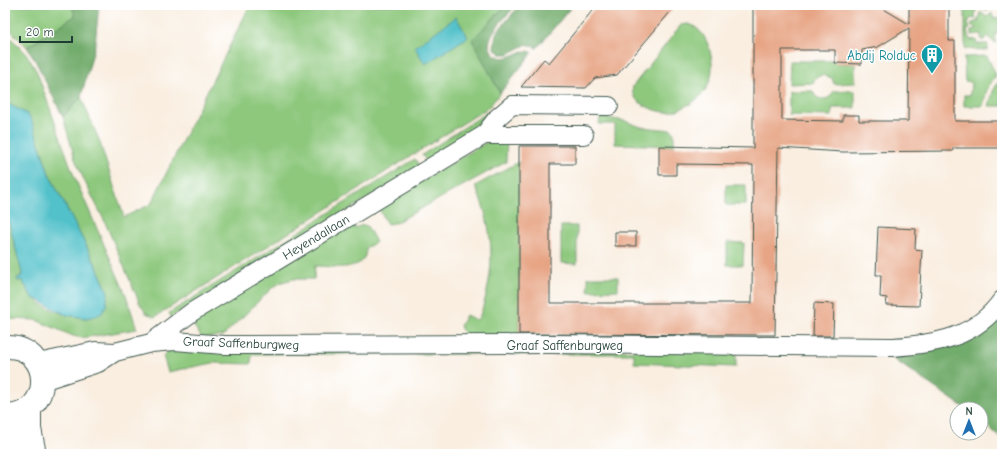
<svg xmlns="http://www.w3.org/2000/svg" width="1007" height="459" font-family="'Comic Neue',sans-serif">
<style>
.green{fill:#8dc87d;stroke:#568258}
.forest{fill:#72ac6c;stroke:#487450}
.water{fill:#53c1ca;stroke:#397f7f}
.building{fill:#e7a585;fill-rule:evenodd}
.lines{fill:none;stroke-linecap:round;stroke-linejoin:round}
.street-casing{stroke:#40584e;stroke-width:20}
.primary-casing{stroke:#40584e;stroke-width:24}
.street{stroke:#fff;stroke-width:18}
.primary{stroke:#fff;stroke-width:22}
.labels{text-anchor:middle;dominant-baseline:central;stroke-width:3;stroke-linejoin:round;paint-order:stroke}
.culture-label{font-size:13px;fill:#0d838f;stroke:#fff;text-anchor:end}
.street-label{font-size:13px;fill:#1f3d34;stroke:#fff}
</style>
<rect width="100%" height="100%" fill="#fff"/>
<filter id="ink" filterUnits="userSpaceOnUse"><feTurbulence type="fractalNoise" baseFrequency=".025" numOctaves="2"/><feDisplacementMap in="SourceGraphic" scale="8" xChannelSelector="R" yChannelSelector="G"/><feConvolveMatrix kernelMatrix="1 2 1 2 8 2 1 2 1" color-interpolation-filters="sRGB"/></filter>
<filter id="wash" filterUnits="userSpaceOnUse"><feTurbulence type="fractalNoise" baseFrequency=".012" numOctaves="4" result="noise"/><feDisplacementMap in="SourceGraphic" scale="16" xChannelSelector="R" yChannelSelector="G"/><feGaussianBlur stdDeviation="0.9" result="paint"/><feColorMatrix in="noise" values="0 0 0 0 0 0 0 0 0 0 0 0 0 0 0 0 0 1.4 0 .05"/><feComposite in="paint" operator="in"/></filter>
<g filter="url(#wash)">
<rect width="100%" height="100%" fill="#f9eee0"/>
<path class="green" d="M5,5h67l3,11 -48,31 -22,-22z
M250,5h256l-33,35 27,53 -11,14 -334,210 -9,-4 -6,-9 -36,-84 -20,-40 -9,-21 -12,-42 18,-20 18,43 25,77 27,-13z
M965,5h30l-1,3 -8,2 -7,-3 -3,2 -1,10 -4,-1 -3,5 2,6 -3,1 2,9 7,1 1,4h11l-1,6 -22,-1z
M980,12l7,5 5,-4 1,5h9v4l-6,5 5,4 -1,2 -5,1 1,9 -4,-2 -4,-5 -4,4h-3v-6l-10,1v-4l5,-1v-2l-5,-3 1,-2 7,-2 -2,-1 3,-2z
M688,24c12,3 19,15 22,27 6,23 -1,43 -22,54 -6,3 -14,7 -21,7 -12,0 -39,-10 -34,-26l48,-61z
M5,32l21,21 11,19 37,104 52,119 11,34 -55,9 -9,-2 -37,-16 -29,-1 -2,-8v-104l17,66 -4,8 4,-1c4,5 5,11 9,16 14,14 36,20 55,22l22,-26 -11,-25 -48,-93 -18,-55 -4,-5 -22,-12z
M987,56l9,19 -9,14 -4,17h-19v-11h6l1,-13 -6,-1 -1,-24z
M790,61h45l1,2 19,1v19l-21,1 -2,-6 -10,-3 -7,3 -2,5 -24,1z
M1000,79l2,1v26h-13l4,-15z
M789,91h24c2,8 10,10 17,6l4,-6h21v17h-23v8l-43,-1z
M489,111l-3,16 -59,35 -5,-7z
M600,117l25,4 16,6 31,3 2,4v12l-59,-2v-20h-16z
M492,139h15l-1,23 -111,61 -8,1 -9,-17z
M415,159l5,8 -249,150 -2,-4z
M519,162v175l-53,2 -6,-13 6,-11 10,5 3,-2c17,-44 16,-90 -4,-132z
M726,185h20v20h-20z
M351,221l4,7 8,-3 4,1 9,16 -10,6c1,26 -34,18 -51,18l-1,13h-21l-11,3 -10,6 -49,48 -21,2 -8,-12 4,-14z
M561,226h16v38l-16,-1z
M727,242l17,1 -1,22h-16z
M588,277h30v13l-30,1z
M182,348l554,3v16l-102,-4v-9h-382l-1,10 -38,-1 -45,9 -5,-16 4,-5z"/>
<path class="forest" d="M72,5h27l-4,40 -14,52 -18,20 -28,-57 -8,-13 48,-31z
M506,5h10c-8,11 -38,34 -22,49 9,8 19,1 29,-3v2l6,-2 3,2 -32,40 -28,-53z
M520,5h53l-36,43 -10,-4 -19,10h-8l-6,-6 2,-15z
M1002,307v132l-21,-19v-11h-15l-83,-57 74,-11 6,4 9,-5v-6z"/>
<path class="water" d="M456,17l12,20 -43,27 -10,-17z
M5,102l22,12 4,5 18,55 48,93 11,25 -2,14 -4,7 -6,3 -10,2 -20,-3 -34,-18 -10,-17 -4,1 -1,-3 4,-1 1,-4 -17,-66z"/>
<g id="blocks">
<path class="building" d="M597,5h79l-59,70 -22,3 -9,10 -65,-1 23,-28 5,4z
M753,5h124l32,19v-19h40v36h6v80h47v27h-49v3l-110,1 -65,-4 -3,187 -256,-1v-188h56v18h-25v139h202l1,-138 -77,-1v11h-17v-29l94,2zM909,28l-1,93h-49v-6h-16v6l-61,-1v-70h53v13l27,1v-14l16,-3z
M878,227l38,2 -1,20 7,1 -3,56 -33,-1 1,-7 -7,-1 1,-22h-5z
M615,232h21v14h-21z
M814,303l20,1 -1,32h-20z"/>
</g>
</g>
<g filter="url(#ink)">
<use href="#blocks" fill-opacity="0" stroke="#40584e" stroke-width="1"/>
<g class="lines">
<g class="street-casing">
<path id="street" d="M484,135h100
M151,343l41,-31 292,-177 14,-18 14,-12 97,1
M38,363l57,-12 20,1 36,-9 24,-2 49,4 325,-1 344,3c43,-3 82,-9 109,-47
M42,381l56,-18 17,-11"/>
</g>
<g class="primary-casing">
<path id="primary" d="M5,347c48,-3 51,69 0,69
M30,409v20l5,25
M6,416l15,38"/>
</g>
<use href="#street" class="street"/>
<use href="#primary" class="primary"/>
</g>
</g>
<defs>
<g id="building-pin" transform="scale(1.15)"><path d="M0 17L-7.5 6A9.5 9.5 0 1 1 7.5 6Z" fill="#0f9aa8" stroke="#fff"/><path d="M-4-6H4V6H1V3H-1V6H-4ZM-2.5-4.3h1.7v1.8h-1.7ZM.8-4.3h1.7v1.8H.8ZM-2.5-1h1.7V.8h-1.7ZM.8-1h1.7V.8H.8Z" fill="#fff"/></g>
</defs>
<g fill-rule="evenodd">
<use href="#building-pin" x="932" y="55"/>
</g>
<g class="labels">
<g class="culture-label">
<text x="916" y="55">Abdij Rolduc</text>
</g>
<g class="street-label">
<text transform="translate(316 237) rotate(-31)">Heyendallaan</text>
<text transform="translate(241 343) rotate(2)">Graaf Saffenburgweg</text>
<text x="565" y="345">Graaf Saffenburgweg</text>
</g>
</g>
<rect width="1007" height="459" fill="none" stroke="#fff" stroke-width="20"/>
<g transform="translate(969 421)"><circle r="19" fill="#ffffff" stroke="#a5b1ae"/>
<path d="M0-3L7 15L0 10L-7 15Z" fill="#1f6fb2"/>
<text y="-6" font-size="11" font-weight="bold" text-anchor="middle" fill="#1f3d34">N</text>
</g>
<path d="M20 36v6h52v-6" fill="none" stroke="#1f3d34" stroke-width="2"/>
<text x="26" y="36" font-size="12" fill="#1f3d34" stroke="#ffffff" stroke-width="3" paint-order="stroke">20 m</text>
</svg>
